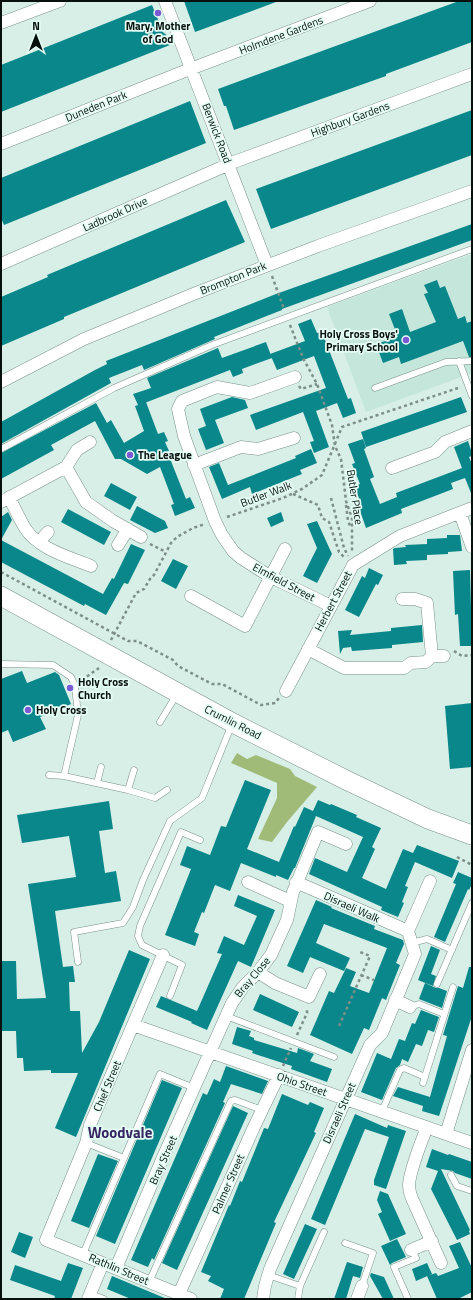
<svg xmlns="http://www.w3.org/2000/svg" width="473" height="1300" font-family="'Titillium Web',sans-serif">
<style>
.built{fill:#c4e6db}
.forest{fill:#a0bb78}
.building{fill:#09878a}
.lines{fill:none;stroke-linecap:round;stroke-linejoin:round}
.lane-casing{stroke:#7a9089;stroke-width:7}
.street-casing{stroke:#7a9089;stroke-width:13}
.primary-casing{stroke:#7a9089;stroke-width:20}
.path{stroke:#7e8f89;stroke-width:2.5;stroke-dasharray:3 3;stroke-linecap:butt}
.lane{stroke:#fff;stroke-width:6}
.street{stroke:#fff;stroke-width:12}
.primary{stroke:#fff;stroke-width:19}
.poi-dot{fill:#7b59d3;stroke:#e4fdf5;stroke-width:1.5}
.labels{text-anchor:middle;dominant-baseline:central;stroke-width:3.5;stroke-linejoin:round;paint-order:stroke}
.poi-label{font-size:11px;font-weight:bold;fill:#08100d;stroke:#e4fdf5;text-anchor:start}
.street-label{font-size:11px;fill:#08100d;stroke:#e4fdf5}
.district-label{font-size:15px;font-weight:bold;fill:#352560;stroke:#e4fdf5}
</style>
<rect width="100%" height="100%" fill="#d7efe7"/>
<path class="built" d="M472,254v119l-106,39 -39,-105z"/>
<path class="forest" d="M237,753l10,6 9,-4 34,14 5,7 22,11 -30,35 -15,20 -14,-3 19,-41v-15l-46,-20z"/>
<path class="building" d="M184,1h92v1l-81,30z
M459,1h13v41l-86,32v2l-152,54 -8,-24h-2l-6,-17z
M152,5l12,29 1,-1 5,12 -169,67v-47z
M190,101l16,42 -202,82 -3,-7v-40z
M472,110v45l-201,74 -15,-40z
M226,200l19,42 -181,75v2l-63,27v-49l47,-20 -1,-2z
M472,224v16l-190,69v1l-68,27 1,2 -71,31 -2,-5 -33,13 2,5 -110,61v-22l94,-52 12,-6 -1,-3 170,-67z
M437,280l3,8 5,-2 13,33 7,-3 2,7 5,-2v36h-3l-6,-16 -62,23 -2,-7 -16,6 -7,-19 22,-7 -9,-23 13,-5 8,23 26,-10 -12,-28 4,-1 -4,-8z
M311,319l6,14 5,-1 26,67 3,-1 5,15 -13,5 -6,-15 -21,8 13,36 -15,6 -4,-11 4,-1 -11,-29 -47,18 -6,-15 76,-27 -12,-32 -37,14 -7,-16 35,-13 -7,-17z
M266,342l6,16 -30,11 1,4 -10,4 -3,-7 -88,34 4,-2 12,32 6,-2 4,9 -3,1 4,9h-2l19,48 4,-2 5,11 -20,8 -4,-11 3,-1 -14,-37 -13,7 -26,-15h-6l-20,-38 -44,24 3,5 -53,29v-26l95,-50 11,20 4,-3 13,23 20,-12 -9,-25 3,-1 -5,-11 18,-6 -4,-10 71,-30 4,10z
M232,397l13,3 3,8 -33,12 9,23 -18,7 -8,-21 8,-3 -6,-17z
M461,397l6,15 -101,35 -5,-15z
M363,439l3,9 -2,1 10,28 -4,2 10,25 17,-7 -1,-4 66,-25 -8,-21 14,-6 4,12v3l-3,1 3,7v29h-1l-6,-15 -14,5 2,6 -52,20 1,4 -36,15 -9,-26 3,-1 -6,-15 6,-2 -8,-20 3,-1 -7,-19z
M311,449l6,14 -17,7 2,4 -50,20 -2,-7 -28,12 -13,-32 10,-4 9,22 68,-27 -1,-2z
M111,483l26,14 -7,13 -26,-14z
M137,506l28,15 3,7 -13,5 -25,-13z
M68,509l43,23 -7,13 -43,-23z
M8,512l4,8 -11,20 102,54 9,-16 2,1 17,-35 14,6 -17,34 -4,-1 -18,32 -21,-11 -1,2 -83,-44v-45z
M281,512l3,9 -13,6 -4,-9z
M317,521l15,33 -15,29 -14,-7 14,-28 -10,-24z
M447,535h13l2,16 -14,1v2l-21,1v5l-21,1 1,3 -13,1 -1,-16 2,-1 11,-1 -1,-2 22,-1v-5l20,-1z
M173,559l15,7 -12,23 -15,-8z
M369,568l14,7 -5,10 -2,-1 -17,33 -14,-7 17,-34 3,2z
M470,570l2,76h-12l-2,-32 -3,1 -2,-44z
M422,625l1,17 -31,3v3l-40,3 -1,-4 -8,1 -3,6 -2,-23 14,-1 -2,5 41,-4v-3z
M22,671l5,12 28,-11 4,3 12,29 -31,13 6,12 -33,13 -5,-12 -7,3v-54z
M472,703v64l-22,2 -5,-63z
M245,780l26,10 -24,59 32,13 15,-36 1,1 9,-20 9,4 5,-11 12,5 1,-1 26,11 -1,2 25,11 -9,19 3,2 -13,29 24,11 17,-40 10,4 4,-8 42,16 -7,17 -37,-16 -10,24 3,1 -6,15 2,1 -6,14 -17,-7 1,-3 -73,-33 6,-16 32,14 16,-35 -47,-21 -21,52h-1l-6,12 -12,-5v2l-35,-14 -11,28 -15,-6 -11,28 -2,-1 -8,20 5,2 -4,12 -30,-11 26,-66 -11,-4 7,-19 23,9 11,-29 5,1z
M109,801l4,28 -14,2 6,42 11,-2 5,30 -66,10 8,56 10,-1 2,16h-6l1,29h10l2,42 17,-31 30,-72 21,9 -74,178 -21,-9 23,-55h-27v-3l-27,1 -1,-13h-6l-1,-27h-15v-70h15l1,38 29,-1 -18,-114 48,-7 -7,-41 -47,7 -5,-28z
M458,872l14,6v6l-3,6 -1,-1 -23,53 -11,-5 22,-53 -3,-1z
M238,895l37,15 -24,57 -13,-6 -31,69 -16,-7 1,-1 -36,-15 5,-11 36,15 25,-57 -5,-1 7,-17 20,9 13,-29 -23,-10z
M316,900l16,7 -1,1 44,18 -1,3 29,11 1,4 -8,19 4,2 -14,35 -4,-2 -13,32 -5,-2 -12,26 -42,-19 19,-44 5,2 12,-25 10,4 -6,14 19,7 18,-45 -63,-24 -8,19 34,15 -6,13 -34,-14 -7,16 -16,-7z
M431,946l9,4 -9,24 5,2 -3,10 -15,-6z
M469,967h3v49l-33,100 -17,-5 1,-5 -30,-10 5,-9 32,10 17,-61 -4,-1 15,-49 5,2z
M425,983l11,5h3l8,3 -5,17 -23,-9z
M260,994l39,18 -7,15 -39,-17z
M421,1010l18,7 -5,15 -6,-2 -6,16 -6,-2 -8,18 -6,-3 -2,6 -4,3 -14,32 -21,-8 16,-39 14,6 8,-20 6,2 7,-18 3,1z
M237,1027l14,4 -2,5 5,2v2l43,13 1,-5 16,6 -4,7 22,8 -5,13 -36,-13 1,-3 -40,-13 1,-2 -21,-7z
M226,1066l42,15 -6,13 -31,-10 -8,18 2,1 -71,157 -2,-2 -4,9 -17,-7 72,-167 4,2 7,-16 6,3z
M162,1080l20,8 -67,156 -19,-8z
M282,1094l26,11 2,-3 14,6 -10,24 2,1 -42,89 2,1 -32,76h-24l4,-10 -16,-8 3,-5 -10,-4 28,-67 1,1 10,-25 2,1 22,-54 4,1z
M233,1106l15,7 -71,157 -15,-7z
M355,1114l32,14 1,-3 18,6 -20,58 -12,-4v-5l15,-43 -24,-8 -40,96 -14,-6z
M432,1149l16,6 1,-1 23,8v17l-17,-6 -2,-2 -12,-2 29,61 -1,1 1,3 -13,6 -26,-51 7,-18 -12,-4z
M98,1154l20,7 -29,67 -18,-7z
M380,1191l8,3 18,40 -16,7 -12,-27 4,-2 -5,-12z
M305,1224l12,5 -23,50 -11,-5z
M19,1232l14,5 -8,21 -14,-6z
M397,1239l9,18 -14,6 -2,2 -9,-19z
M460,1242l12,26v24l-14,7h-21l-10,-23 9,-3 2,3 21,-8 -10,-22z
M347,1262l16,5 -3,11 -7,-2 -7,23h-12z
M68,1263l15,5 -12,31h-17l1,-3 -45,-16 5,-15 46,16z
M427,1263l5,11 -16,7 -4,-12z
M371,1273l13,4 10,22h-11l-13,-23z
M112,1276l55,23h-36l-24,-10z"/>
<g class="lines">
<g class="lane-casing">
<path id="lane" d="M459,361l13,35
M375,388l71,-26 26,-1
M1,449l113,-61 98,-43 260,-96
M1,664l52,1 18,12 4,9 3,29 -14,61
M160,722l17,-28
M49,775l15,1 64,14 6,-20
M97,783l4,-16
M128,790l27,8 12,-8
M411,943l16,-4 25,11
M78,962l-4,-30 49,-9 10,-16 10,-27 27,-59 32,-23 30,-74
M437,984l35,-81
M170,996l12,-31 -40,-20 -4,-9 2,-10 41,-94 19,8
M410,1007l9,-3 25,10
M226,1016l108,41
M423,1083l30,-96
M382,1111l18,-41 4,-2 21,9
M86,1143l38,15
M451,1175l6,11 15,5
M345,1243l28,10 -11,33
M83,1254l77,-180 34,14
M268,1275l32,11
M149,1282l82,-181 4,-1 27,10
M91,1294l13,5
M298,1299l2,-13 24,-54
M408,1299l-14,-32 22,-9 -4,-8"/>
</g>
<g class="street-casing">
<path id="street" d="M165,1l102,264
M1,23l59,-22
M1,144l184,-73 185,-70
M1,264l233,-102 238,-88
M295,377l-45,16 -33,-6 -35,14 -4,8 6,27 31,85 7,14 11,16 8,7 30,19 60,29
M1,382l83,-43 112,-46 122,-47 154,-55
M194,465l47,-18 17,2 36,-11
M66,467l20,35 27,19 28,16
M392,468l43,-16 10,-10 27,-11
M9,497c5,10 10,21 16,31 13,21 44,29 66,38
M1,502l65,-35 11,-17 13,-8
M460,513l12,34
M39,542l9,-10
M118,545l10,-16
M191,596l54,30 40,-77
M402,599h13l12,4 5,53
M308,649l36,19h60l7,-5 15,-1 6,-6h12
M286,691l67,-126 47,-29 72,-28
M248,882l42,19
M296,882l112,49
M408,931l22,-50
M163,955l-73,170 -4,18 -40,97 145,59
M258,972l17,11 34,14 11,-23
M395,1000l15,7
M133,1025l339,118
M427,1127c-6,16 -17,42 -18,58 0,6 2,12 5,18l27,60
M446,1134l26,-84
M411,1250l21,-9
M116,1268l48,-113 68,-152 11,-16 15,-15 13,-17 16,-35 6,-28 25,-60 28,12
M179,1294l75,-167 25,-52
M88,1299l15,-36
M263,1299l2,-13 5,-17 100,-224 12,-12 33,-79 -7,-23
M357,1299l5,-13"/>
</g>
<g class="primary-casing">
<path id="primary" d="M1,596l232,127 115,58 80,38 44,16"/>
</g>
<path class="path" d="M272,276l12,33
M290,325l13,33 14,26 15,41 3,21 6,13 5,42 6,17v34
M299,386l2,3 16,-5
M293,494l25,11 4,13 7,4 10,30 6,6
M331,498l13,50 4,8
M346,505l2,16 3,7
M227,517l56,-19 19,-9 20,-14 20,-48 119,-40
M150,544l16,8
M1,572l127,69h9l36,19 5,6 34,18h10l39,21 14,-2 4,-5
M111,640l25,-47 8,-4 6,-10 4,-4 17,-32 6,-6 16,-9 12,-4
M454,651l8,5 10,-1
M82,680l17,-12
M457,857l15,8
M361,975l13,5
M339,1026l31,-70 -10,-4
M297,1035l10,-22v-5
M283,1066l8,-18"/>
<use href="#lane" class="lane"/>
<use href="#street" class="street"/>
<use href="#primary" class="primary"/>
</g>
<g class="poi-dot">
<circle cx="158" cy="13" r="4"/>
<circle cx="406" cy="340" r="4"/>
<circle cx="130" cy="455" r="4"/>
<circle cx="70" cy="688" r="4"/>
<circle cx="28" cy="710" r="4"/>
</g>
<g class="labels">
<g class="poi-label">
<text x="158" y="26" text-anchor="middle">Mary, Mother<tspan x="158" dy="13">of God</tspan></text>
<text x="398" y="334" text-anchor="end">Holy Cross Boys'<tspan x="398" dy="13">Primary School</tspan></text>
<text x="138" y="455">The League</text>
<text x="78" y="682">Holy Cross<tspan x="78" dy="13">Church</tspan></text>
<text x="36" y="710">Holy Cross</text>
</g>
<g class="street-label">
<text transform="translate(281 35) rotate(-21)">Holmdene Gardens</text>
<text transform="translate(96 106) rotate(-22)">Duneden Park</text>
<text transform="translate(350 119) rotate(-20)">Highbury Gardens</text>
<text transform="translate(217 133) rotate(69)">Berwick Road</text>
<text transform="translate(115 214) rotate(-24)">Ladbrook Drive</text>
<text transform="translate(233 278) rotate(-22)">Brompton Park</text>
<text transform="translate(266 494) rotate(-21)">Butler Walk</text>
<text transform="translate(355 497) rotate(81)">Butler Place</text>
<text transform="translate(284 582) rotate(28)">Elmfield Street</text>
<text transform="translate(333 601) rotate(-62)">Herbert Street</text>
<text transform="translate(233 722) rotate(27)">Crumlin Road</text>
<text transform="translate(352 907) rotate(24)">Disraeli Walk</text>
<text transform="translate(252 977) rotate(-50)">Bray Close</text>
<text transform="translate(302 1084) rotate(19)">Ohio Street</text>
<text transform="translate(107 1086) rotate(-67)">Chief Street</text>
<text transform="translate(339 1113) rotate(-66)">Disraeli Street</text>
<text transform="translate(163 1160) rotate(-66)">Bray Street</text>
<text transform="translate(228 1184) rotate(-66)">Palmer Street</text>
<text transform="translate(119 1269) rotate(23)">Rathlin Street</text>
</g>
<g class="district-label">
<text x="120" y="1132">Woodvale</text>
</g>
</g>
<rect width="473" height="1300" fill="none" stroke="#08100d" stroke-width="4"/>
<g transform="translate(36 36)" stroke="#e4fdf5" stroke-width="3" paint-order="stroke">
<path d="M0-3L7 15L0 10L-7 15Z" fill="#08100d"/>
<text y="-6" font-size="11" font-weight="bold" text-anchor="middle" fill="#08100d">N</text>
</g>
</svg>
